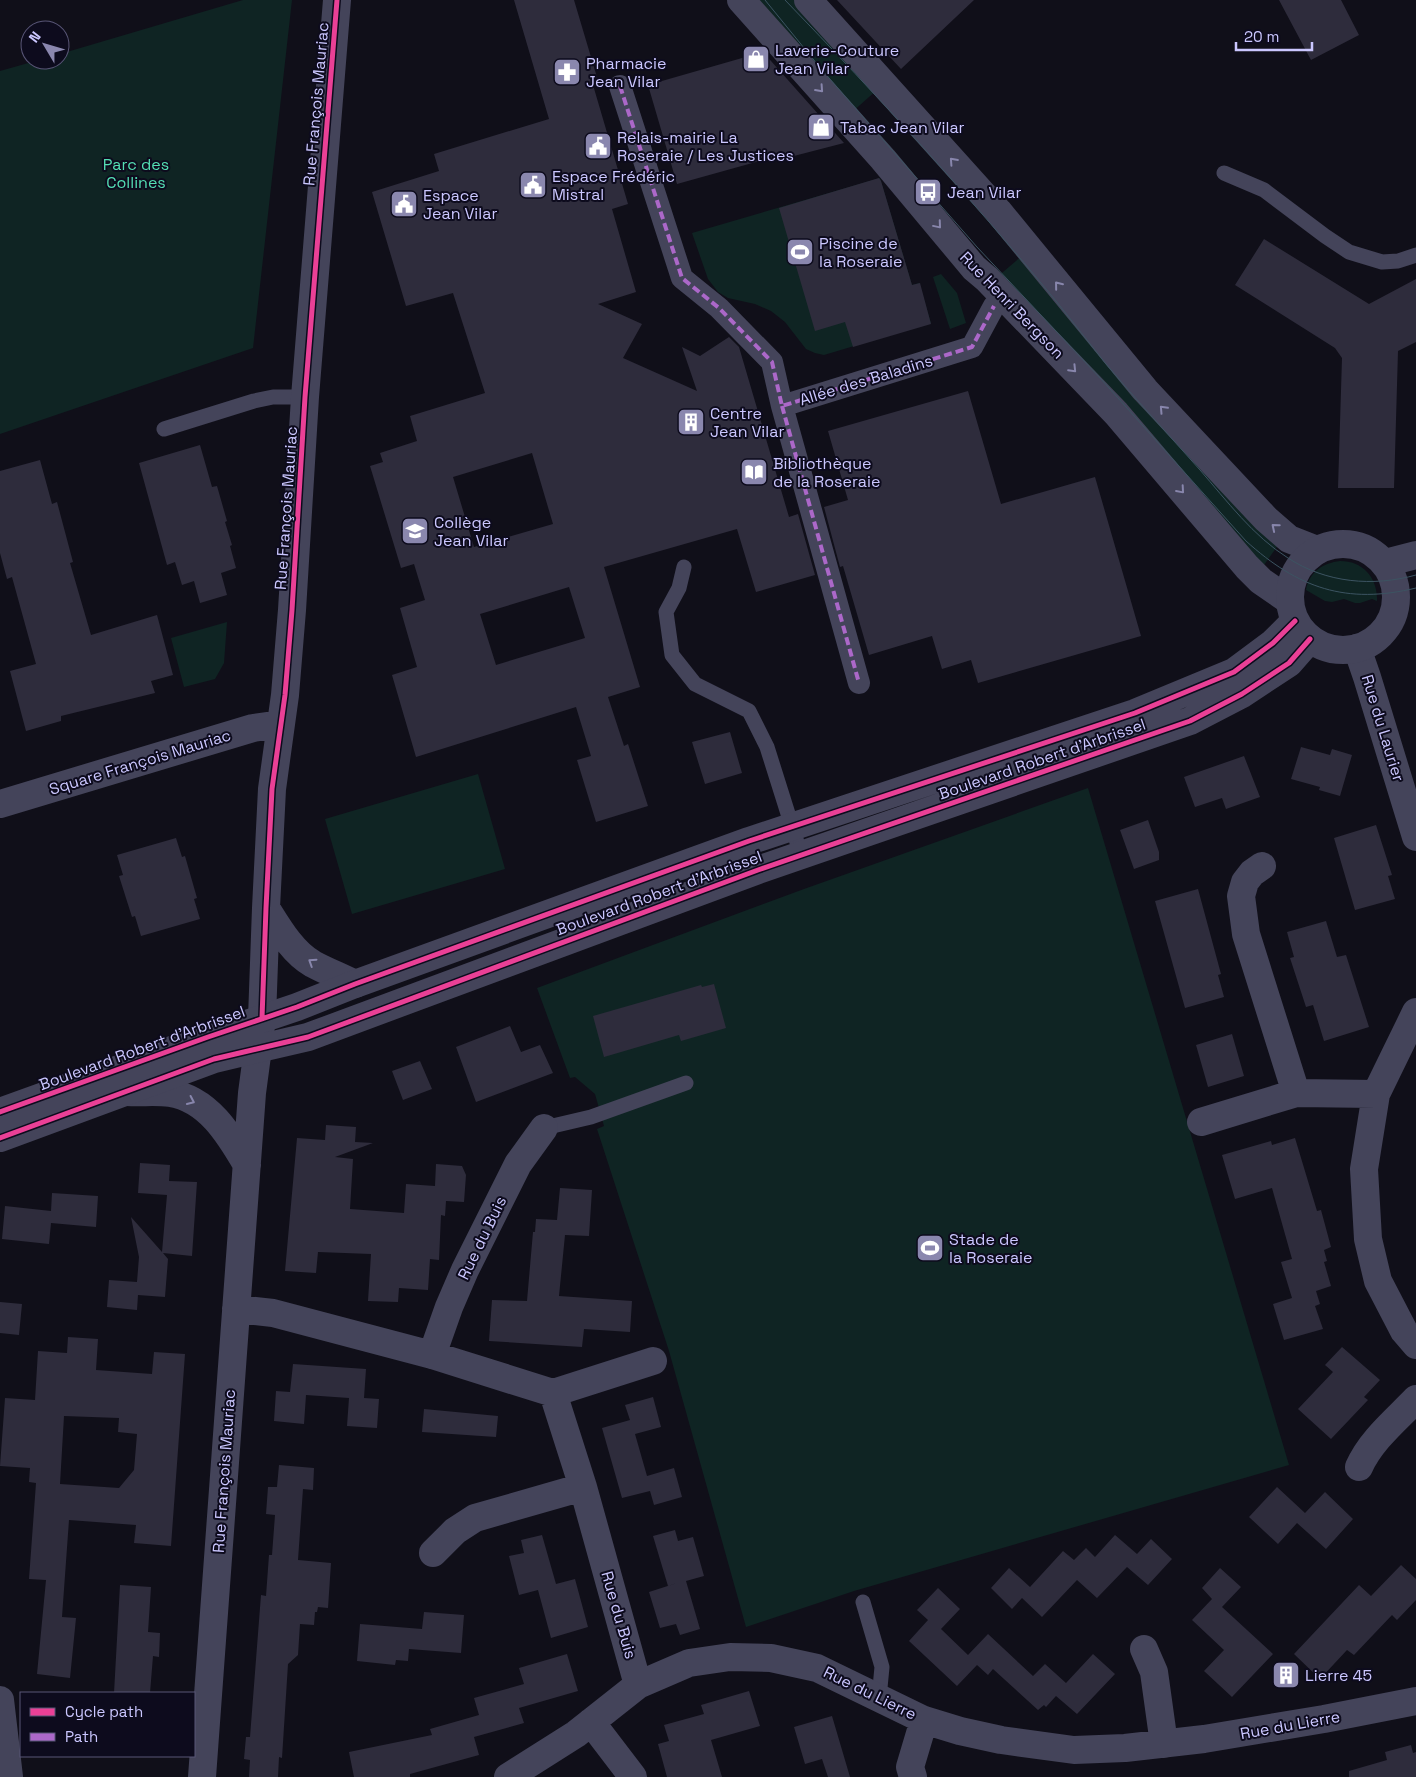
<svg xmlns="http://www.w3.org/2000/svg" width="1416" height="1777" font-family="'Space Grotesk',sans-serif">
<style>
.green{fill:#0f2423}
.building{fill:#2e2c3c;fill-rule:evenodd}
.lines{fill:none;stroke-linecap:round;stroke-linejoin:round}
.service{stroke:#44445a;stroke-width:15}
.pedestrian{stroke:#44445a;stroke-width:22}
.minor{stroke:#44445a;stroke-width:28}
.tertiary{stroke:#44445a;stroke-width:28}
.tram{stroke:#3c5462;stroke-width:1}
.quiet{stroke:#ac68c9;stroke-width:4;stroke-dasharray:8 4;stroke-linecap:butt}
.cycleway-casing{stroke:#0d0b1d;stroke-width:8}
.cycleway{stroke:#ea4096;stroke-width:5}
.oneway{stroke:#8886ac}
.labels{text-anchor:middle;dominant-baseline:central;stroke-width:4;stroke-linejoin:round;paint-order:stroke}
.poi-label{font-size:16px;fill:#cbc7ff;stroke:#0d0b1d;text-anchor:start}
.street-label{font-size:16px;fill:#cbc7ff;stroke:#0d0b1d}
.park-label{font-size:16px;fill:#54deb4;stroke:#0d0b1d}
</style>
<rect width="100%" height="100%" fill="#100f19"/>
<path class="green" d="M243,0h49l-39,348 -253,86v-363l39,-11h21v-6z
M753,0h43l82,89 -27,24z
M880,178l32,107 7,-2 12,40 -107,32 -9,-2 -9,-4 -21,-27 -14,-11 -16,-7 -27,-6 -10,-6 -10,-13 -16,-46z
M1024,254l255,290 -15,21 -13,-11 -255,-276z
M941,274l16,19 9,30 -16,6 -17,-52z
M1340,561c23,0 38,17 37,40l-5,-2 -12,4h-5l-11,-4 -12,3 -7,-1 -19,-11c3,-18 17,-27 34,-29z
M227,622l-3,41 -9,16 -31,8 -13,-49z
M478,774l27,95 -153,45 -27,-95z
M1088,788l201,677 -435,126 -108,36 -77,-276 -72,-222 7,-3 -9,-32 -20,-17 -5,1 -33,-90 267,-99z"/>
<path class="building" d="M514,0h60l25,84 -6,1 35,119 -16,5 24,83 -38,12 44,20 -19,34 74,33 -15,-44 18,9 29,-19 10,10 50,170 9,-3 17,61 -59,17 -19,-63 -133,38 36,120 -32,10 16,49 4,-2 20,62 -52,16 -19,-62 14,-4 -15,-49 -160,50 -24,-82 25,-8 -17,-59 25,-8 -11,-36 -13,4 -31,-102 13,-4 -3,-9 37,-12 -7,-25 75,-23 -32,-100 -47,13 -34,-114 67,-21 -5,-17 115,-35zM532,453l21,71 -79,23 -21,-70zM569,587l16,51 -89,27 -16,-51z
M837,0h137l-73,69z
M1279,0h62l18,35 -48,25z
M763,52l81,91 -54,14 -2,-4 -111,31 -29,-99z
M879,178l2,3 31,104 8,-2 11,41 -78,23 -8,-25 -30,9 -36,-123z
M1264,239l105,65 47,-25v63l-18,9 -4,137h-56l4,-130 -7,-10 -100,-63z
M968,391l33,113 94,-27 46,159 -163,47 -7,-23 -29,9 -10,-33 -63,19 -26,-89 -3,1 -16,-60 24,-7 -20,-69z
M200,445l12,42 5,-1 10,35 -2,1 7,23 -2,1 6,22 -15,5 6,22 -27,8 -6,-22 -12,4 -7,-23 -8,3 -28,-102z
M40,460l12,44 5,-2 16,60 -3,1 21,72 66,-20 16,60 -22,6 4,12 -94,23v5l-35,10 -16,-60 26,-7 -24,-87 -5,2 -7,-26v-82z
M730,732l12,41 -37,11 -13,-42z
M1301,747l29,8 2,-6 20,6 -12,41 -21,-6 1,-3 -29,-8z
M1244,756l16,41 -34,12 -4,-11 -27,9 -11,-30z
M1148,820l11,32v8l-25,9 -14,-39z
M1376,825l16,50 -4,1 7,23 -40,11 -21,-72z
M176,838l6,19 3,-1 12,42 -3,1 6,20 -59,17 -6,-20 -3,1 -13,-41 4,-1 -6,-20z
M1198,889l23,85 -3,1 6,22 -39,11 -30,-107z
M1326,921l11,36 9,-2 23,72 -45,14 -11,-36 -7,2 -16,-49 4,-1 -7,-25z
M714,984l12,44 -45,13 -2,-6 -75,22 -11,-41 108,-31 1,2z
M510,1026l11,26 19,-7 13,28 -77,29 -20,-55z
M1232,1034l12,42 -36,11 -12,-42z
M420,1061l12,28 -29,11 -11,-29z
M326,1125l30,2 -1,15 18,1 -38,14 18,2 -3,50 54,4 2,-29 29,2 1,-22 26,2 4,9 -2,27 -18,-1 -1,15 -4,-1 -2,45 -9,-1 -2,31 -29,-2 -1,14 -30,-1 3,-47 -53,-2 -2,21 -31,-2 12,-133 28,2z
M1295,1138l22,73 4,-1 10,37 -7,3 3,11 -3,1 7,24 -15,5 4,13 -5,2 8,23 -39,11 -11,-36 19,-6 -11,-36 11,-3 -20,-71 -37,11 -13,-44 49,-14 1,4z
M140,1163l30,2 -1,16 28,1 -5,74 -29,-3 5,6 -3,38 -27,-2 -1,15 -30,-3 2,-27 28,2 2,-25 -8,-40 31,35 5,-57 -29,-2z
M560,1188l32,2 -3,46 -24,-1 -6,61 73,5 -2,31 -46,-3 -2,18 -93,-6 3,-41 35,1 6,-69h2l1,-13 21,1z
M52,1193l46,3 -2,31 -45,-4 -2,21 -47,-5 3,-33 46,5z
M0,1302l22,2 -3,31 -19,-2z
M68,1337l30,2 -2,31 56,4 2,-22 31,2 -14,192 -37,-3 2,-18 -67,-5 -7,97 14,1 -6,60 -33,-4 9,-94 -17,-1 7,-96 -7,-1 1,-14 -30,-2 5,-68 30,2 3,-49 29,2zM64,1416l55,2 -1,14 19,2 -3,36 -15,18 -59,-4z
M1342,1347l38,33 -16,17 4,3 -37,39 -33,-30 35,-37 -8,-7z
M293,1364l73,5 -2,29 15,1 -2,29 -30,-2 2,-28 -43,-3 -2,29 -30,-3 2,-30 14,1z
M653,1397l8,30 -26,7 12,42 27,-8 8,29 -28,8 -4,-14 -28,7 -20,-70 28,-8 -5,-15z
M424,1409l74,7 -2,21 -74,-5z
M279,1465l35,3 -1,22 -10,-1 -5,71 33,3 -3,45 -10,-1 -1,5h-2l-1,13 -14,-1 -2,31 -10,9 -6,94 -3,-1 -1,20h-29l1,-17 -6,-1 2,-22h4l11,-142 5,1 3,-41h3l3,-40 -9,-1 2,-27h9z
M1277,1487l28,26 20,-21 28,27 -27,30 -29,-26 -19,21 -29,-27z
M675,1530l3,11 15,-4 11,39 -18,5 14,48 -20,6 -4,-11 -16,4 -11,-36 28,-9 -9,3 -15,-50z
M542,1535l14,49 19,-5 13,48 -37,11 -13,-48 -19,5 -10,-39 15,-3 -3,-13z
M1115,1535l22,19 14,-15 21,20 -24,26 -21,-18 -30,31 -20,-18 -35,37 -20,-19 -10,11 -21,-21 18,-20 21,19 33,-36 11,9 12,-12 9,9z
M1401,1565l15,14v21l-19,20 -5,-5 -38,40 -7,-5 -27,29 -26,-25 65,-69 12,11z
M1220,1568l21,19 -19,20 51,47 -41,43 -28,-26 20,-21 -32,-30 20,-21 -10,-11z
M120,1585l31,2 -3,45 12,1 -1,24 -6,-1 -3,37h-36z
M938,1588l22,21 -19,20 27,26 20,-21 45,42 12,-12 21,19 27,-29 22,20 -38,40 -21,-18 -10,11 -2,-2 -6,5 -45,-41 -5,6 -11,-10 -20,21 -48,-45 19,-21 -11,-10z
M424,1612l40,3 -3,38 -52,-4 -1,12 -12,-1 -1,5 -38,-4 3,-37 62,5z
M567,1654l11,37 -59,17 5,15 -50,14 5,18 -69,19v3h-56l-5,-25 83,-17 -2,-6 49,-14 -5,-17 50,-14 -5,-16z
M749,1691l11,35 -49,14 11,37h-55l-9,-33 11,-3 -5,-16 40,-11 -3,-9z
M832,1716l18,61h-22l-6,-18 -17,5 -11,-37z
M1411,1745l2,8 3,-1v25h-67v-6l38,-11 -2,-8z"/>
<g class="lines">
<path class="service" d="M1224,173l40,17 61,46 24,16 33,10 16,-1 18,-6
M164,429l90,-28 19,-4h32
M684,567l-5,21 -13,24 6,43 23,29 54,27 18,36 34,108
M544,1128l47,-11 95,-34
M863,1602l19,65 -3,31"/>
<path class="pedestrian" d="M620,86l62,192 37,30 53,54 10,44 190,-59 22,-41
M782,406l77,277"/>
<path class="minor" d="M741,0l142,159 91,109 13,11 129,134 131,154 14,14 29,20
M808,0l190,211 147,179 121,129 23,20 28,11
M1357,648l10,29 49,160
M0,804l253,-76 28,-4
M1262,866l-10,7 -7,9 -4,14 5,38 50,159 80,1
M266,908c12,19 26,44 47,56 13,7 28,13 42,20
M1416,1012l-40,82 -12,75 4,70 10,42 26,50 12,14
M127,1092c14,1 29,-1 43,1 38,6 59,41 77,72
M1201,1122l95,-29
M236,1309l37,4 159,42 121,38 30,94 55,198
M432,1355l17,-48 16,-37 53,-106 26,-36
M553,1393l100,-32
M1359,1467c12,-27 37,-47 57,-68
M433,1553l22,-22 20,-13 108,-31
M1144,1649l10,23 10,72
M0,1700l9,77
M591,1722l42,55
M202,1777l50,-684 10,-75 4,-110 6,-119 13,-94 7,-85 13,-213 32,-397
M508,1777l68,-43 62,-49 51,-22 41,-6 41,1 46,10 107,52 36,11 41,9 73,10 51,-2 79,-9 120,-20 92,-18
M913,1777l-3,-10 14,-47"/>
<path class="tertiary" d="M1290 597a53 53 0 1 1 106 0a53 53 0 1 1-106 0Z
M1385,563l31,-8
M0,1112l208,-75 89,-30 58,-23 394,-143 386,-128 99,-41 39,-29 22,-22
M0,1138l214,-79 94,-22 450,-167 432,-149 52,-27 47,-31 21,-24"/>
<path class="tram" d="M765,0l57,70 155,177 124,132 145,162c52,47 100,64 170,47
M785,0c94,97 185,197 271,301 17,21 33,42 50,63 30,36 63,71 94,106 27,31 53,66 88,88 38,25 85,29 128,17"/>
<path class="quiet" d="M620,86l62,192 37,30 53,54 10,44 190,-59 22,-41
M782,406l77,277"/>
<g class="cycleway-casing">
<path id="cycleway" d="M262,1018l4,-110 6,-119 13,-94 7,-85 13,-213 32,-397
M0,1112l208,-75 89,-30 58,-23 394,-143 386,-128 99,-41 39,-29 22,-22
M0,1138l214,-79 94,-22 450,-167 432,-149 52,-27 47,-31 21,-24"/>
</g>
<use href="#cycleway" class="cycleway"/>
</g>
<defs><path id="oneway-chevron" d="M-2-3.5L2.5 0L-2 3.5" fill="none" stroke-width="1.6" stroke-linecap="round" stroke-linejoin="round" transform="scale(1.25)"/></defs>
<g class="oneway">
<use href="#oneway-chevron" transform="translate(820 89) rotate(48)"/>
<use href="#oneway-chevron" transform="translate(953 161) rotate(-132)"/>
<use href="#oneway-chevron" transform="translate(938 225) rotate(50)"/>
<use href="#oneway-chevron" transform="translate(1058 285) rotate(-129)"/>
<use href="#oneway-chevron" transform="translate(1073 369) rotate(46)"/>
<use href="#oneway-chevron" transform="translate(1163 409) rotate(-133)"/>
<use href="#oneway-chevron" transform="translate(1181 490) rotate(49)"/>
<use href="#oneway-chevron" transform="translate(1275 527) rotate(-140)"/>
<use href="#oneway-chevron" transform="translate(312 962) rotate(-147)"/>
<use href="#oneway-chevron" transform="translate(191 1101) rotate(25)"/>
</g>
<defs>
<g id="shop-square" transform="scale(1.4375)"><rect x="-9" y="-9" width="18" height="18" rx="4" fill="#8a87ae" stroke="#0d0b1d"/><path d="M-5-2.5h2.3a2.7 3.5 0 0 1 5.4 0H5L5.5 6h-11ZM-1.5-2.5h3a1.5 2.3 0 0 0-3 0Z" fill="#fff"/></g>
<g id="pharmacy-square" transform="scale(1.4375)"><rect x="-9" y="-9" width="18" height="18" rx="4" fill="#8a87ae" stroke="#0d0b1d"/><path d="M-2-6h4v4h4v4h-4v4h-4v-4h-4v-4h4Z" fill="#fff"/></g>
<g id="civic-square" transform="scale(1.4375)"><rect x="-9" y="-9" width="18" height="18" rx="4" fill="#8a87ae" stroke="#0d0b1d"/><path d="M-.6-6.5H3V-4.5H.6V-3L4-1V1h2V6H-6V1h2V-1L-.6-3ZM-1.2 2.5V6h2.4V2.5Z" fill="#fff"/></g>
<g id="bus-square" transform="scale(1.4375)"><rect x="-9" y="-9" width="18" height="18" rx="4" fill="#8a87ae" stroke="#0d0b1d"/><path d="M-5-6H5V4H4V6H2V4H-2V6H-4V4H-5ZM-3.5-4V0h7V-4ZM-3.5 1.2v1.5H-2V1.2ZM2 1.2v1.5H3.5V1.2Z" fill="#fff"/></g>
<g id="stadium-square" transform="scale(1.4375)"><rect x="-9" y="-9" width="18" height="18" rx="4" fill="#8a87ae" stroke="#0d0b1d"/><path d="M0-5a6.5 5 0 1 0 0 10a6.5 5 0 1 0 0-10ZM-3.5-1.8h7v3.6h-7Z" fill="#fff"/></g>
<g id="building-square" transform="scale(1.4375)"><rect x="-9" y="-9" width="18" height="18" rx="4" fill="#8a87ae" stroke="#0d0b1d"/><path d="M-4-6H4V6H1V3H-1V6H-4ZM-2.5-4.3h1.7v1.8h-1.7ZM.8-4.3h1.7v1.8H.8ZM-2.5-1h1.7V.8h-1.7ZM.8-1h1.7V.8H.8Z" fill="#fff"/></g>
<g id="library-square" transform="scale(1.4375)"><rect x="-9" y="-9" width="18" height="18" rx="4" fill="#8a87ae" stroke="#0d0b1d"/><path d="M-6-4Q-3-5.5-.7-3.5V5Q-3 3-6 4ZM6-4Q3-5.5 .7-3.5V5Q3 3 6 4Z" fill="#fff"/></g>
<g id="school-square" transform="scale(1.4375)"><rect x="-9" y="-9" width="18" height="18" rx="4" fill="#8a87ae" stroke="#0d0b1d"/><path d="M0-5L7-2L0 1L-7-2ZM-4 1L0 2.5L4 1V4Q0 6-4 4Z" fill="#fff"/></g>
</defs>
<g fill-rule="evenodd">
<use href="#shop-square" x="756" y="59"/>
<use href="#pharmacy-square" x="567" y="72"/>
<use href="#shop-square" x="821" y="127"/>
<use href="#civic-square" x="598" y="146"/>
<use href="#civic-square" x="533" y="185"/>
<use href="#bus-square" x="928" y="192"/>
<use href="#civic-square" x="404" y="204"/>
<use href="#stadium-square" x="800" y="252"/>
<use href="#building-square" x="691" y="422"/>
<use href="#library-square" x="754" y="472"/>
<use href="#school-square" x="415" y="531"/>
<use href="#stadium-square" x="930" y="1248"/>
<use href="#building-square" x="1286" y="1675"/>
</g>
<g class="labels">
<g class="poi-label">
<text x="775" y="50">Laverie-Couture<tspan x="775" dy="18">Jean Vilar</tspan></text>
<text x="586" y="63">Pharmacie<tspan x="586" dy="18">Jean Vilar</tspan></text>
<text x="840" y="127">Tabac Jean Vilar</text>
<text x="617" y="137">Relais-mairie La<tspan x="617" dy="18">Roseraie / Les Justices</tspan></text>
<text x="552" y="176">Espace Frédéric<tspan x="552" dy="18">Mistral</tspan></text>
<text x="947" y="192">Jean Vilar</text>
<text x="423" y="195">Espace<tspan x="423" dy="18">Jean Vilar</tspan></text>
<text x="819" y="243">Piscine de<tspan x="819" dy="18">la Roseraie</tspan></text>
<text x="710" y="413">Centre<tspan x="710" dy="18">Jean Vilar</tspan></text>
<text x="773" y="463">Bibliothèque<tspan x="773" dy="18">de la Roseraie</tspan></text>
<text x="434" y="522">Collège<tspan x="434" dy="18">Jean Vilar</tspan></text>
<text x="949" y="1239">Stade de<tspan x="949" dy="18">la Roseraie</tspan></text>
<text x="1305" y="1675">Lierre 45</text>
</g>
<g class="street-label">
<text transform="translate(316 104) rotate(-85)">Rue François Mauriac</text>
<text transform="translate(1012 305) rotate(46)">Rue Henri Bergson</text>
<text transform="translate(866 380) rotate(-17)">Allée des Baladins</text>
<text transform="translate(286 508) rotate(-86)">Rue François Mauriac</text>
<text transform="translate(1383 728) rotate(73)">Rue du Laurier</text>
<text transform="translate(1042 759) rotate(-19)">Boulevard Robert d'Arbrissel</text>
<text transform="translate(140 762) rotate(-17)">Square François Mauriac</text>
<text transform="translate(659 893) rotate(-20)">Boulevard Robert d'Arbrissel</text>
<text transform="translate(142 1048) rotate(-20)">Boulevard Robert d'Arbrissel</text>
<text transform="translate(482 1238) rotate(-64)">Rue du Buis</text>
<text transform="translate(224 1471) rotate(-86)">Rue François Mauriac</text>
<text transform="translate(619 1615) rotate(74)">Rue du Buis</text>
<text transform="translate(870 1693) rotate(26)">Rue du Lierre</text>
<text transform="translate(1290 1725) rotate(-10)">Rue du Lierre</text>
</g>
<g class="park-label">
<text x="136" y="164">Parc des<tspan x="136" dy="18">Collines</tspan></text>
</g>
</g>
<rect x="20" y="1692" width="175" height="65" fill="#0d0b1d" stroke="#595677"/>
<rect x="30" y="1708" width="25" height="8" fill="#ea4096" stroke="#595677"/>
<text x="65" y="1717" font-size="15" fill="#cbc7ff">Cycle path</text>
<rect x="30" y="1733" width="25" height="8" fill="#ac68c9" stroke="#595677"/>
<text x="65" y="1742" font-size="15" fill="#cbc7ff">Path</text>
<g transform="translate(45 45) rotate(308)"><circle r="24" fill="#0d0b1d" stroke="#595677"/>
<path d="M0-4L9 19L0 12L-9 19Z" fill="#8a87ae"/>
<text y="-8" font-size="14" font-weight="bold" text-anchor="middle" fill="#cbc7ff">N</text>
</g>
<path d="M1236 42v8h76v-8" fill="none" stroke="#cbc7ff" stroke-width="2.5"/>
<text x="1244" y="42" font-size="15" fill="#cbc7ff" stroke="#0d0b1d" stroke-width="4" paint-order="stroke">20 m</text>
</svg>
